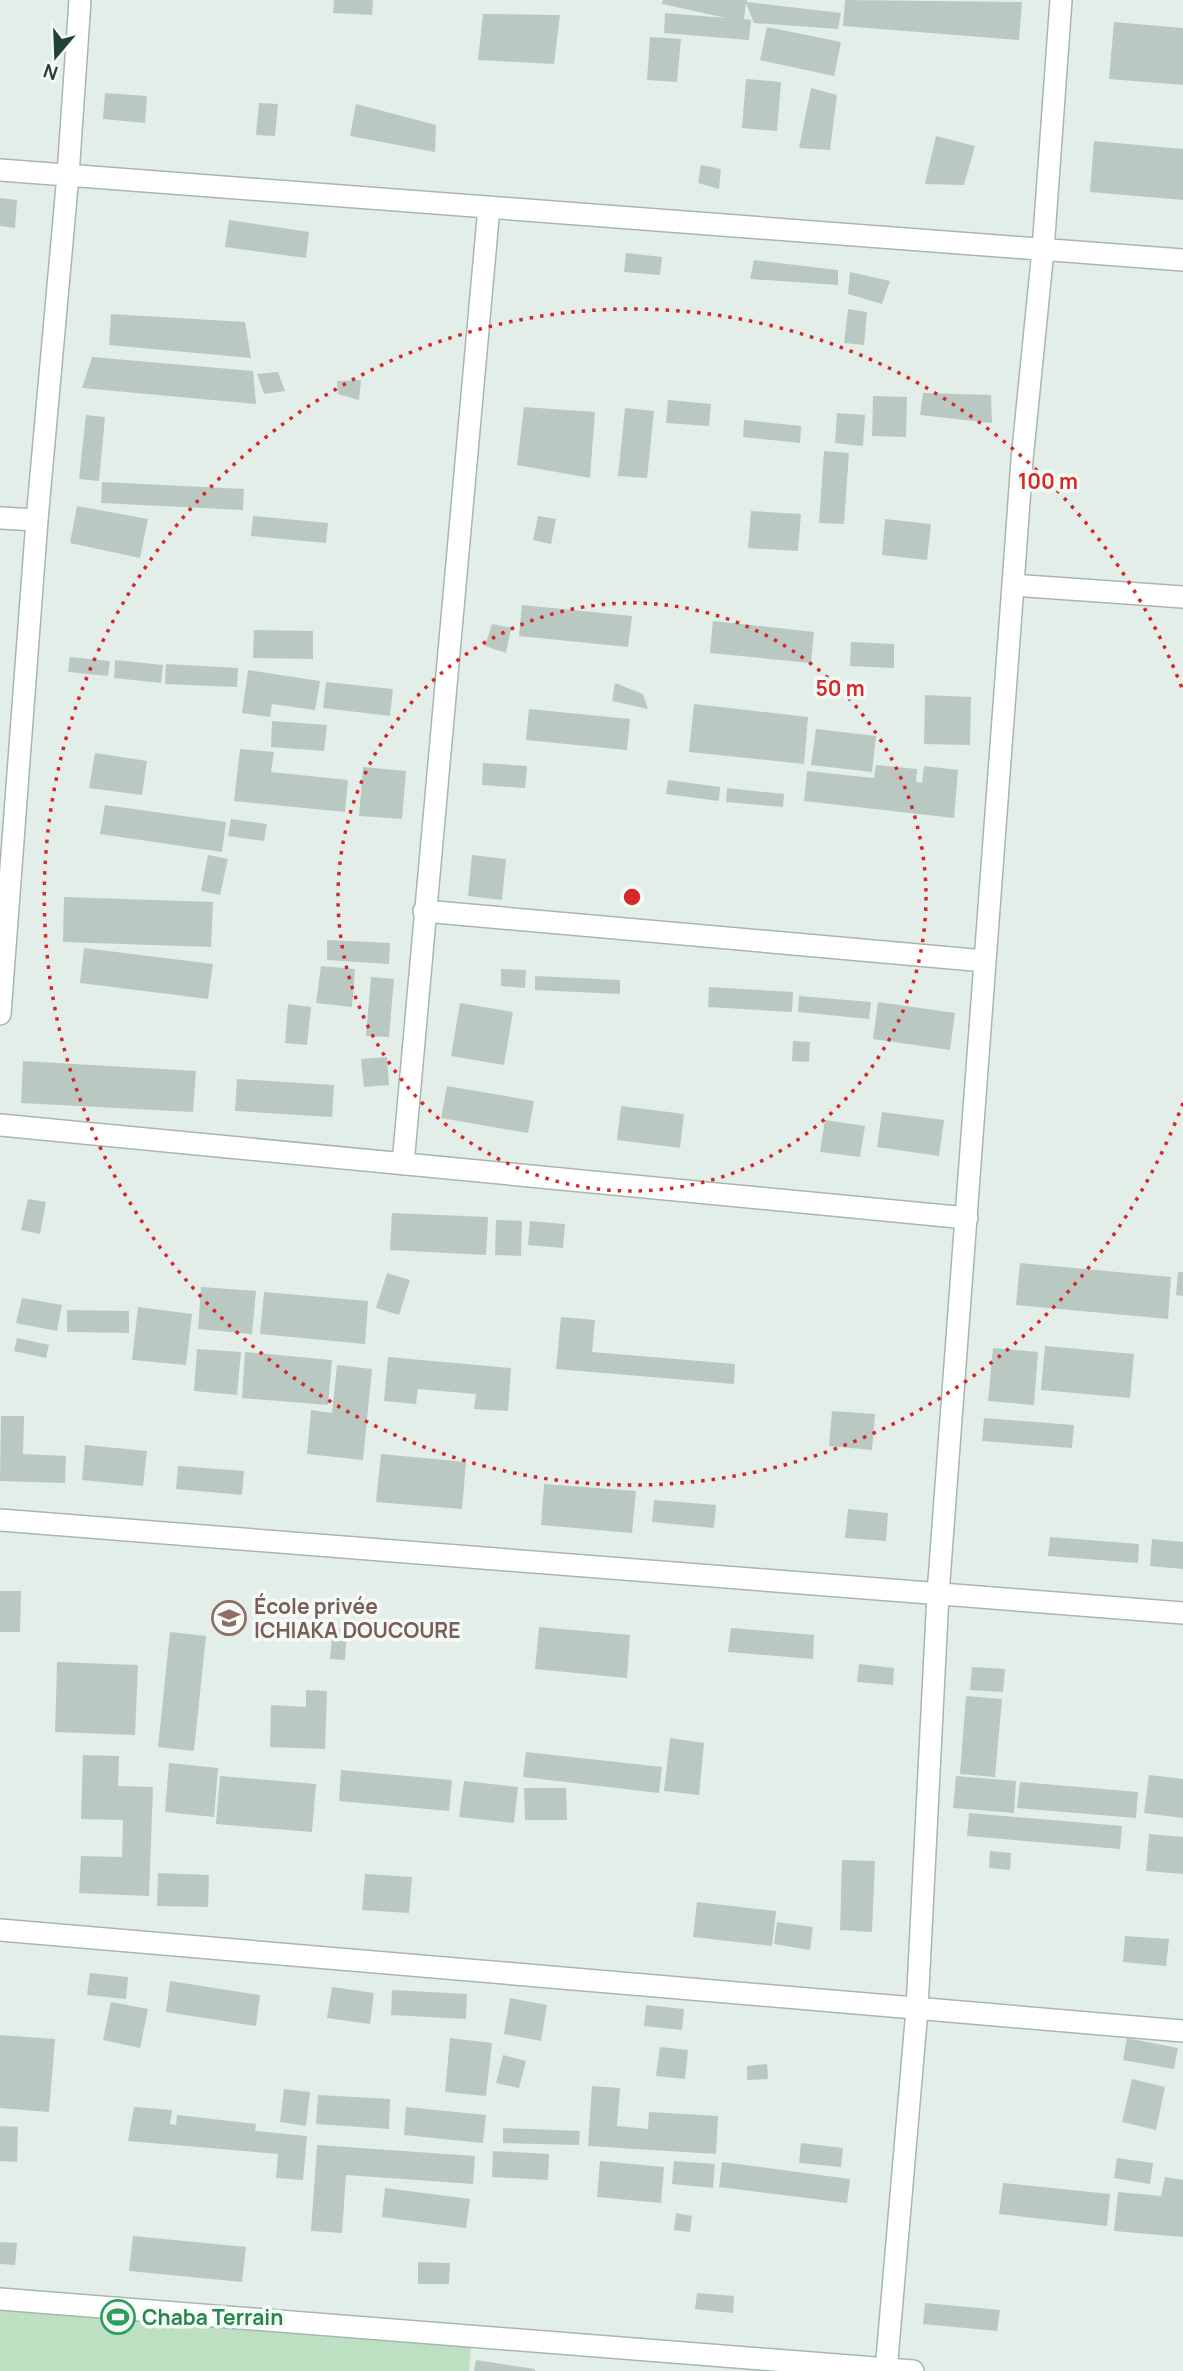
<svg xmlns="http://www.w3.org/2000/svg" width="1183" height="2371" font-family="Manrope,sans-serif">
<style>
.green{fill:#bde0c2}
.building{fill:#b9c9c1}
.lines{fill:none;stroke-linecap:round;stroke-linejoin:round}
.minor-casing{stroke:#a6b7af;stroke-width:24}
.minor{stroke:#fff;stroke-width:21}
.ring{fill:none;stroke:#d62828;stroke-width:3.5;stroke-dasharray:3.5 7}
.labels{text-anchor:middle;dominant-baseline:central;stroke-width:7;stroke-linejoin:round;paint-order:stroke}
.education-label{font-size:21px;font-weight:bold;fill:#785e54;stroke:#f5faf7;text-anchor:start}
.leisure-label{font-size:21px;font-weight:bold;fill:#27864d;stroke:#f5faf7;text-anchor:start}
.centre{fill:#d62828;stroke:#f5faf7;stroke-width:3.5}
.ring-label{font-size:21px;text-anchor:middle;font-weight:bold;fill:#d62828;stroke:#f5faf7;stroke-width:7;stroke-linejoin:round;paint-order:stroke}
</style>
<rect width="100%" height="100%" fill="#e4eee8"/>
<path class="green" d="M0,2299l472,37 -3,35h-469z"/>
<path class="building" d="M334,0h39l-1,15 -39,-2z
M663,0h84v2l94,11 -3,16 -84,-6 -8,-20 -2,16 7,1 -2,20 -85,-7 1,-20 61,5 -64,-14z
M845,0l177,2 -3,38 -176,-14z
M483,14l77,1 -6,49 -76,-4z
M1114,22l69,6v57l-74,-6z
M767,27l74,15 -7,34 -74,-16z
M650,37l31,2 -4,43 -30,-2z
M746,79l35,3 -4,49 -35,-3z
M811,88l26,7 -7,55 -31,-2z
M105,93l42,3 -2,27 -42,-4z
M259,103l19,1 -3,32 -19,-1z
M356,104l80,21 -1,27 -85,-16z
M936,136l39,10 -11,39 -39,-1z
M1094,141l89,8v51l-93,-8z
M701,165l20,4 -2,20 -21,-6z
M0,198l17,2 -2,28 -15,-2z
M229,220l80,12 -3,26 -81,-11z
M626,253l36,4 -2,18 -36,-3z
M754,260l84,10v15l-88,-6z
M850,272l40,9 -8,23 -34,-10z
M848,309l19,3 -3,33 -20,-2z
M111,314l134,8 6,36 -142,-13z
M92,357l161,14 3,33 -174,-16z
M278,372l7,19 -21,3 -7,-20z
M361,380l-2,20 -21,-6 -1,-13z
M923,393l68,2 1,28 -72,-8z
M873,396l34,1 -1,40 -34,-1z
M668,400l43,4 -2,22 -43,-3z
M524,407l71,5 -5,66 -73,-13z
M625,408l29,3 -7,67 -29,-2z
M837,413l28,2 -2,31 -28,-3z
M86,415l19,2 -6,64 -20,-2z
M744,420l57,6 -1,17 -57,-6z
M824,451l25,2 -5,71 -25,-1z
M102,482l142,7 -1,21 -142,-7z
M77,506l71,13 -8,39 -70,-15z
M751,511l50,3 -3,37 -50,-3z
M253,516l75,7 -2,20 -75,-7z
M538,516l18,3 -5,25 -18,-4z
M885,519l46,5 -4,36 -45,-5z
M522,605l110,11 -4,31 -109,-11z
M713,621l101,11 -3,31 -101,-10z
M492,624l19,4 -5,25 -21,-7z
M254,630l59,1v28l-60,-1z
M851,642l43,2v24l-44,-2z
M70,657l40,4 -2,15 -40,-4z
M115,660l48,5 -2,18 -47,-5z
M166,664l72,4 -1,19 -72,-3z
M248,670l72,11 -5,29 -43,-6 -2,13 -28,-4z
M326,682l67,7 -3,27 -67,-8z
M615,683l28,11 5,15 -36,-8z
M925,695l46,2 -1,48 -46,-1z
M694,704l114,13 -4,47 -115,-12z
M529,709l101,10 -3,31 -101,-10z
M272,721l55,4 -3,26 -53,-4z
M816,729l60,7 -4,36 -61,-7z
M240,749l34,3 -3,20 77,8 -3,32 -111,-11z
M95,753l52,8 -5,34 -53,-7z
M483,763l44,3 -2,22 -43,-3z
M876,765l41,4 -1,13 6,1 2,-17 34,4 -4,48 -150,-17 3,-30 67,7z
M363,767l43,4 -4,48 -43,-3z
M668,780l52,7 -1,14 -53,-7z
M727,788l57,6 -1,13 -57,-5z
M105,805l121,17 -4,30 -122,-18z
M231,819l36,5 -3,17 -36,-5z
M208,855l20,4 -8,36 -19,-4z
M472,855l34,4 -4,41 -34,-4z
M64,897l149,5 -2,45 -148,-5z
M327,940l63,3 -1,21 -62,-4z
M84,948l129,16 -5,35 -128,-16z
M321,966l34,3 -3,38 -36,-4z
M501,969l25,1 -1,18 -24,-2z
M535,976l85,4v14l-85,-4z
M371,977l23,2 -5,58 -23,-1z
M709,987l84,5 -1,20 -84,-5z
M799,996l72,6 -2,17 -71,-7z
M878,1002l77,11 -5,37 -77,-11z
M460,1003l53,9 -9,53 -53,-9z
M288,1004l23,3 -4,38 -22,-2z
M793,1041l17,1 -1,20 -17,-1z
M387,1057l2,28 -25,2 -3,-28z
M23,1061l173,10 -3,41 -172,-9z
M237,1079l97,6 -2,32 -97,-6z
M447,1086l87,15 -6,32 -87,-15z
M621,1106l63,8 -4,34 -63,-8z
M882,1112l62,8 -5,36 -62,-9z
M825,1120l40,6 -5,31 -40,-5z
M28,1199l18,3 -6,32 -19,-4z
M392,1213l96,4 -2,38 -96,-5z
M496,1220l26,1 -1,35 -26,-1z
M530,1221l35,3 -2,24 -35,-3z
M1020,1263l151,14 -3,42 -152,-14z
M1178,1272h5v24l-7,-1z
M387,1273l23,7 -11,35 -23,-7z
M201,1287l55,4 -4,43 -54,-5z
M264,1292l104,9 -3,43 -105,-10z
M22,1298l40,7 -5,26 -41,-8z
M138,1307l54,7 -6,51 -54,-5z
M67,1310l62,1v22l-62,-1z
M561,1317l34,3 -3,32 143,12 -1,20 -178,-15z
M17,1338l32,7 -3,13 -32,-7z
M1045,1346l89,8 -4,44 -89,-8z
M993,1348l45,4 -4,53 -46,-4z
M197,1349l44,3 -4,43 -43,-4z
M245,1352l87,8 -4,45 -86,-7z
M388,1357l123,11 -3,43 -34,-2 2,-15 -58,-5 -2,15 -32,-3z
M337,1365l35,4 -9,91 -56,-6 4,-44 21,3z
M832,1411l43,3 -3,36 -43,-4z
M1,1416h23l-1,38 43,2 -1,27 -65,-2z
M984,1418l90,7 -2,23 -90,-7z
M85,1445l62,6 -4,35 -61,-6z
M381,1454l85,8 -4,47 -86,-7z
M178,1466l66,5 -2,24 -66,-6z
M544,1484l92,7 -4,42 -91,-8z
M654,1500l62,5 -2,23 -62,-6z
M848,1509l40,4 -2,28 -41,-3z
M1050,1537l89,7 -1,19 -90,-7z
M1152,1539l31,3v27l-33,-3z
M0,1591h21l-1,41h-20z
M539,1627l91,8 -3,43 -92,-9z
M333,1628l14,1 -2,31 -15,-1z
M731,1628l83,7 -1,24 -85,-7z
M170,1632l36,4 -12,115 -36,-4z
M57,1662l81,3 -3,70 -80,-3z
M859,1664l35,4 -1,17 -36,-3z
M972,1667l33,2 -2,23 -33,-2z
M306,1690l21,1 -2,58 -55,-2 1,-42 35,2z
M966,1696l36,3 -7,78 -35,-3z
M670,1738l34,5 -5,52 -35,-4z
M526,1752l136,15 -3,26 -136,-16z
M83,1755l36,1 -1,30 35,1 -4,109 -70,-3 2,-37 41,1 1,-37 -42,-1z
M169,1763l49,5 -4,49 -49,-5z
M341,1770l111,10 -3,31 -110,-10z
M1149,1775l34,4v39l-39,-5z
M220,1776l96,8 -4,48 -96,-8z
M956,1776l60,5 -2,32 -61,-5z
M464,1781l54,6 -4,36 -55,-6z
M1020,1782l118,10 -2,26 -119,-10z
M524,1788h42l1,32h-42z
M969,1813l153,13 -2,23 -153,-13z
M1149,1834l34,3v37l-37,-3z
M990,1851l21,2 -1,17 -21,-2z
M842,1860l33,1 -3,71 -32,-2z
M158,1873l51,2 -1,32 -51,-1z
M365,1874l47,3 -3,36 -47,-3z
M697,1902l79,9 -4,35 -79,-9z
M777,1922l36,5 -3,23 -36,-6z
M1125,1936l44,3 -3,27 -43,-4z
M90,1973l38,4 -2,22 -39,-4z
M170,1981l90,14 -4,31 -90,-14z
M332,1987l42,6 -4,31 -43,-6z
M392,1990l75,4 -1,25 -75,-4z
M510,1998l37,7 -6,36 -37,-7z
M111,2002l37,7 -8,39 -37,-8z
M646,2005l38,4 -2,21 -38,-4z
M0,2035l55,4 -6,73 -49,-4z
M450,2038l42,5 -6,53 -41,-4z
M1127,2038l51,10 -4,21 -51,-9z
M660,2047l28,3 -3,29 -29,-3z
M503,2055l23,6 -7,27 -23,-5z
M767,2064l1,15 -21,1v-14z
M1132,2079l33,8 -9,43 -34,-8z
M592,2086l28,2 -3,38 31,3 1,-17 69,4 -2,38 -128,-8z
M284,2089l26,3 -4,34 -26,-4z
M318,2095l72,4 -1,30 -73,-5z
M134,2107l38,3 -2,14 6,1 1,-10 79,9 -1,7 52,5 -4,44 -27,-2 2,-24 -150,-13z
M406,2107l80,8 -3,28 -79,-8z
M0,2126l18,1 -1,35 -17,-1z
M503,2128l77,3 -1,14 -76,-2z
M801,2143l42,5 -2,19 -42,-4z
M317,2145l158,11 -2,28 -127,-9 -4,58 -31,-2z
M493,2151l56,3 -1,26 -56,-3z
M1117,2158l36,5 -3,21 -36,-6z
M600,2161l64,6 -3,36 -64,-6z
M674,2161l41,3 -2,24 -41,-4z
M722,2162l128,17 -3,24 -128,-16z
M1165,2177l18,3v57l-69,-6 4,-39 43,4z
M1003,2183l107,11 -3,32 -108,-12z
M385,2188l85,11 -4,29 -84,-11z
M676,2213l16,3 -2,16 -16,-2z
M133,2236l113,11 -4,35 -113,-11z
M0,2242l17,1 -2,22 -15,-1z
M418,2262l32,1 -1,21h-31z
M697,2293l37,3 -1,17 -38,-4z
M925,2303l75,7 -3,21 -74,-7z
M476,2360l59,9v2h-61z"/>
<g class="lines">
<g class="minor-casing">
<path id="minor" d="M0,170l1183,90
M0,518l37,2
M1013,585l170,12
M424,911l561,50
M0,1014l37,-494 31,-345 12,-175
M0,1125l967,93
M403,1164l86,-957
M0,1520l1183,93
M0,1930l1183,101
M0,2299l913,72
M886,2371l31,-362 21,-415 75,-1009 9,-125 21,-210 18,-250"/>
</g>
<use href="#minor" class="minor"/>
</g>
<g class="ring">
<circle cx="632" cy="897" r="294"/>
<path d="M1183 1103A588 588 0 1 1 1183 691"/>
</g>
<defs>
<g id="school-ring" transform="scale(1.75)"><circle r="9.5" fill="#f5faf7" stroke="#8d6e63" stroke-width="1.5"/><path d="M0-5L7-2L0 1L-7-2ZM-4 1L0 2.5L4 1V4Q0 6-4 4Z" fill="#8d6e63"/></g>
<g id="stadium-ring" transform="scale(1.75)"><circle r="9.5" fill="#f5faf7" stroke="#2e9e5b" stroke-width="1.5"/><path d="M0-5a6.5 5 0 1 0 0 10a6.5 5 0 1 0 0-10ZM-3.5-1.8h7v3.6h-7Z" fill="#2e9e5b"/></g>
</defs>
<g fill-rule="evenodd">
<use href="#school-ring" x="229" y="1618"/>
<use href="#stadium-ring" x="118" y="2317"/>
</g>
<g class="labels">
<g class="education-label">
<text x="254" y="1606">École privée<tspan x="254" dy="24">ICHIAKA DOUCOURE</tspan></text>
</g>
<g class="leisure-label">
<text x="142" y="2317">Chaba Terrain</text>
</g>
</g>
<circle cx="632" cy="897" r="10" class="centre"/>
<g class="ring-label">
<text x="1048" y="489">100 m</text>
<text x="840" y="696">50 m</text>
</g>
<g transform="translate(56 56) rotate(199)" stroke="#f5faf7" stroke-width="5" paint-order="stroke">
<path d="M0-5L12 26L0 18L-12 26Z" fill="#234135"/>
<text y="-10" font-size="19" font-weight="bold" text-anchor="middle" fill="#234135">N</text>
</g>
</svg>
